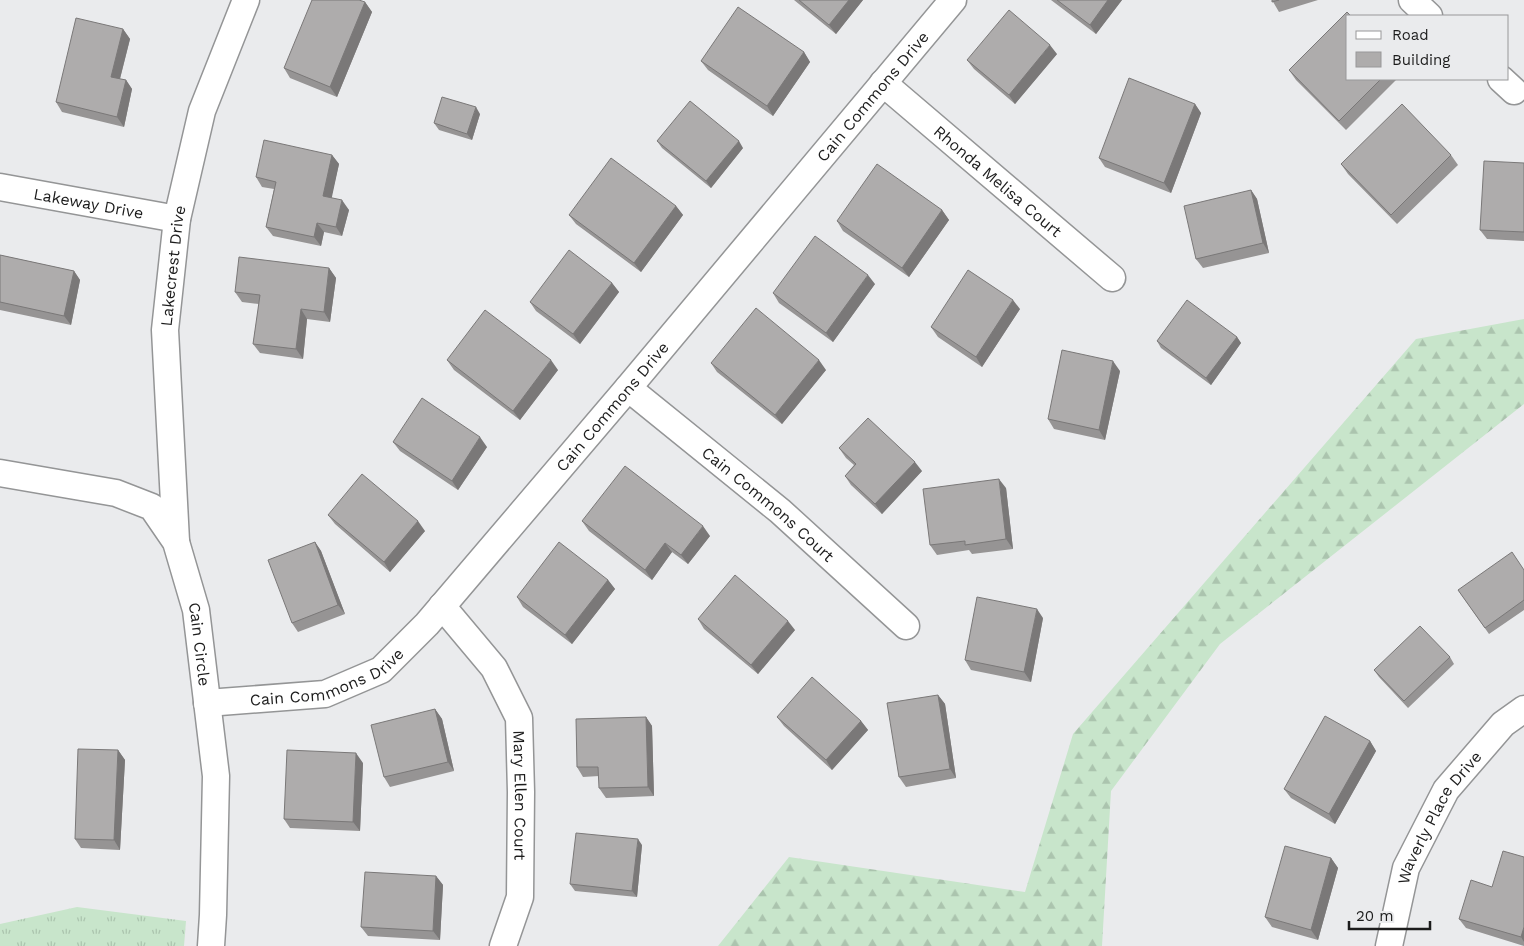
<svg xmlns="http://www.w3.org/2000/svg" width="1524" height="946" font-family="'Work Sans',sans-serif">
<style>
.grass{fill:url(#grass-tufts)}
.forest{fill:url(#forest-firs)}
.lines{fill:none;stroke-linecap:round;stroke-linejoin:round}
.minor-casing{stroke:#949596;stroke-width:29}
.minor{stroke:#fff;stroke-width:26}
.wall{fill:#969494}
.shaded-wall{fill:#7a7878}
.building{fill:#aeacac;stroke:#7a7878}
.labels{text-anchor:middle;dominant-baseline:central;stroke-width:4;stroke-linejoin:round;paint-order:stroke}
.street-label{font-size:16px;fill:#1c1c1c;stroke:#eaebed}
</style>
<defs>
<pattern id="grass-tufts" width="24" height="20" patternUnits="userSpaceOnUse" patternTransform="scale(1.25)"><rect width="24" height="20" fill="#c8e5cb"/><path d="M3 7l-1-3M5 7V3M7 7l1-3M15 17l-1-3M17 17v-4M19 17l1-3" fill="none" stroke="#abc4ae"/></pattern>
<pattern id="forest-firs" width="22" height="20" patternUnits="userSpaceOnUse" patternTransform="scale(1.25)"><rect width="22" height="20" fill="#c8e5cb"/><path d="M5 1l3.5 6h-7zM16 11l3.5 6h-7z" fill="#abc4ae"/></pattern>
</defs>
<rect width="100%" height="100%" fill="#eaebed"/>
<path class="grass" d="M77,907l109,14 -2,25h-184v-22z"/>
<path class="forest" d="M1524,319v85l-304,240 -109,147 -9,155h-384l71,-89 236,35 48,-158 343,-395z"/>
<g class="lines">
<g class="minor-casing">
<g id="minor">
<path d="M1412,0l17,16"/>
<path d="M1501,79l13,12"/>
<path id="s1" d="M883,83l229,195"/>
<path id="s2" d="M0,187l177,32"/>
<path id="s3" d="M628,388l152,123 126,115"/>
<path id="s4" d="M0,473l116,20 36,14 24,35 20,68 20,166 -3,139 -2,31"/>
<path id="s5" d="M176,541l-11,-211 12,-111 25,-108 44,-111"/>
<path id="s6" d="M442,606l52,62 25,50 2,74 -1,105 -17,49"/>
<path id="s7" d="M207,703l118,-9 56,-24 46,-46 201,-236 325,-388"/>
<path id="s8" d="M1389,946l17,-78 40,-78 57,-66 21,-15"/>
</g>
</g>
<use href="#minor" class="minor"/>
</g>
<path class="wall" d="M794,0h69l-27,34z
M1051,0h71l-26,34z
M1272,0h46l-39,12z
M365,2l7,10 -35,85 -47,-19 -6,-10z
M123,29l7,10 -10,40 6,1 6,9 -8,38 -62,-15 -6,-10z
M804,52l6,10 -37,54 -65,-46 -7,-9z
M1057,54l-42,50 -41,-35 -7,-9z
M1289,70l59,9h49l-51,51 -50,-50z
M1195,104l6,9 -30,80 -66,-26 -6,-9z
M480,114l-8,26 -33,-10 -5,-7z
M657,141l86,7 -32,40 -49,-40z
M332,155l7,9 -8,34 18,12 -7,26 -18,-4 -3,14 -48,-10 -7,-9 8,-38 -12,-2 -6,-10z
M1451,155l7,10 -61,59 -49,-50 -7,-10z
M1524,163v78l-37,-2 -7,-9z
M1251,190l6,9 12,54 -66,15 -7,-9z
M676,206l7,9 -42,57 -65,-48 -7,-9z
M942,210l7,10 -40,57 -66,-46 -6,-10z
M0,255l74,16 6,9 -9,45 -71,-15z
M329,268l7,10 -6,44 -23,-3 -4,40 -43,-6 -7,-9 6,-40 -17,-2 -7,-10z
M612,283l7,9 -39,52 -44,-33 -6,-9z
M875,284l-42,58 -54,-39 -6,-10z
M1020,309l-38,58 -44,-30 -7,-10z
M1237,337l4,6 -30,42 -50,-37 -4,-7z
M447,360l111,10 -38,50 -66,-50z
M711,363l115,7 -44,54 -65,-52z
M1120,371l-15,69 -51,-11 -6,-10z
M393,442l94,5 -29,43 -58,-39z
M839,448l83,23 -40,43 -31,-29 -6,-9 9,-11 -8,-7z
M1006,488l7,61 -41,5 -3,-4 -32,5 -7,-10z
M328,515l97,16 -35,41 -55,-48z
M582,521l128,15 -22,28 -16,-12 -20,28 -63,-49z
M315,542l6,9 24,63 -47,18 -6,-9z
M1524,570v40l-35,24 -31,-44z
M608,580l7,9 -43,55 -49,-37 -6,-10z
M1043,618l-12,64 -60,-12 -6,-10z
M698,619l97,11 -37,44 -54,-45z
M1450,657l4,7 -46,44 -29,-31 -5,-7z
M938,695l7,9 11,74 -50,9 -7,-10z
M435,709l7,10 12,52 -64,16 -6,-10z
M646,717l6,9 2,70 -48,2 -7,-10v-12l-16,1 -6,-10z
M777,717l84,4 7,9 -36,40 -48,-44z
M1370,741l6,10 -41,73 -44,-26 -7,-9z
M118,750l7,10 -5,90 -39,-2 -6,-9z
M363,763l-3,68 -70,-3 -6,-9z
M642,845l-5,52 -62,-6 -5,-7z
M1524,857v89l-58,-18 -7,-9z
M1331,858l7,10 -20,72 -46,-13 -7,-10z
M436,876l7,9 -3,55 -72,-4 -7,-9z"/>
<path class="shaded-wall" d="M849,0h14l-27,34 -7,-9z
M1108,0h14l-26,34 -6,-9z
M365,2l7,10 -35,85 -7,-10z
M123,29l7,10 -12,47 -7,-9z
M1050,45l7,9 -42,50 -6,-9z
M804,52l6,10 -37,54 -6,-10z
M126,80l6,9 -8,38 -7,-10z
M1195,104l6,9 -30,80 -7,-10z
M476,107l4,7 -8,26 -5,-6z
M739,141l4,7 -32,40 -5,-7z
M332,155l7,9 -9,42 -7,-10z
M1251,190l6,9 12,54 -6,-10z
M342,200l7,10 -7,26 -6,-9z
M676,206l7,9 -42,57 -7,-9z
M942,210l7,10 -40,57 -7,-9z
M317,223l7,9 -3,14 -7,-9z
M329,268l7,10 -6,44 -6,-10z
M74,271l6,9 -9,45 -7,-9z
M868,275l7,9 -42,58 -7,-9z
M612,283l7,9 -39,52 -7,-10z
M1013,300l7,9 -38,58 -6,-10z
M301,309l6,10 -4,40 -7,-10z
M1237,337l4,6 -30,42 -5,-7z
M551,360l7,10 -38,50 -7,-9z
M819,360l7,10 -44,54 -7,-9z
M1113,361l7,10 -15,69 -6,-10z
M480,437l7,10 -29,43 -6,-9z
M915,462l7,9 -40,43 -7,-10z
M999,479l7,9 7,61 -7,-10z
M418,521l7,10 -35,41 -6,-10z
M703,526l7,10 -22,28 -7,-9z
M315,542l6,9 24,63 -7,-9z
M665,543l7,9 -20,28 -7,-10z
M608,580l7,9 -43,55 -7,-9z
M1037,609l6,9 -12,64 -7,-10z
M788,621l7,9 -37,44 -7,-9z
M938,695l7,9 11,74 -6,-9z
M435,709l7,10 12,52 -6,-9z
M646,717l6,9 2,70 -6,-9z
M861,721l7,9 -36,40 -6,-10z
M1370,741l6,10 -41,73 -6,-10z
M118,750l7,10 -5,90 -6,-10z
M356,753l7,10 -3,68 -7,-9z
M638,839l4,6 -5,52 -5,-6z
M1331,858l7,10 -20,72 -7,-10z
M436,876l7,9 -3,55 -7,-9z
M1524,927v15l-3,-5z"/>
<path class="building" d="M312,0h47l6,2 -35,85 -46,-19z
M799,0h50l-20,25z
M1057,0h51l-18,25z
M1272,0h7l-7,2z
M738,7l66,45 -37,54 -66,-45z
M1009,10l41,35 -41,50 -42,-35z
M1347,12l4,4h-3v63h33l-42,42 -50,-51z
M76,18l47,11 -12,48 15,3 -9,37 -61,-15z
M1129,78l66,26 -31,79 -65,-25z
M442,97l34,10 -9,27 -33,-11z
M690,101l49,40 -33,40 -49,-40z
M1402,104l49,51 -60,60 -50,-51z
M264,140l68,15 -9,41 19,4 -6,27 -19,-4 -3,14 -48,-10 10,-45 -20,-5z
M611,158l65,48 -42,57 -65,-48z
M1484,161l40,2v69l-44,-2z
M877,164l65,46 -40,58 -65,-47z
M1251,190l12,53 -67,16 -12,-53z
M815,236l53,39 -42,58 -53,-40z
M569,250l43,33 -39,51 -43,-32z
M0,255l74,16 -10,45 -64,-14z
M239,257l90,11 -5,44 -23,-3 -5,40 -43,-5 7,-49 -25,-3z
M968,270l45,30 -37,57 -45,-30z
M1187,300l50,37 -31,41 -49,-37z
M756,308l63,52 -44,55 -64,-52z
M485,310l66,50 -38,51 -66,-51z
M1062,350l51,11 -14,69 -51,-11z
M422,398l58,39 -28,44 -59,-39z
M868,418l47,44 -40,42 -30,-28 11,-12 -17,-16z
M625,466l78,60 -22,29 -16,-12 -20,27 -63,-49z
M362,474l56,47 -34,41 -56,-47z
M999,479l7,60 -41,6v-4l-35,4 -7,-56z
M315,542l23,63 -46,18 -24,-63z
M559,542l49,38 -43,55 -48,-38z
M1512,552l12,18v30l-39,28 -27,-38z
M735,575l53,46 -37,44 -53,-46z
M977,597l60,12 -13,63 -59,-12z
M1420,626l30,31 -46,44 -30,-31z
M812,677l49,44 -35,39 -49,-43z
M938,695l12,74 -51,8 -12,-74z
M435,709l13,53 -64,15 -13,-52z
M1325,716l45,25 -41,73 -45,-25z
M646,717l2,70 -49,1 -1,-21h-21l-1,-48z
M78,749l40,1 -4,90 -39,-1z
M287,750l69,3 -3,69 -69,-3z
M576,833l62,6 -6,52 -62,-7z
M1285,846l46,12 -20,72 -46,-13z
M1503,851l21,6v70l-3,10 -62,-18 12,-39 21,7z
M365,872l71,4 -3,55 -72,-4z"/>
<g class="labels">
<g class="street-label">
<text stroke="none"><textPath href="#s7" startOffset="935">Cain Commons Drive</textPath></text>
<text stroke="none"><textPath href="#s1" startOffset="151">Rhonda Melisa Court</textPath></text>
<text stroke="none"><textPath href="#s2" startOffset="90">Lakeway Drive</textPath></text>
<text stroke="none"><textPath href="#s5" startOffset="276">Lakecrest Drive</textPath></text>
<text stroke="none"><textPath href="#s7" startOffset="530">Cain Commons Drive</textPath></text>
<text stroke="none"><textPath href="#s3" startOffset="182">Cain Commons Court</textPath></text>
<text stroke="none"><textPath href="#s4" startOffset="304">Cain Circle</textPath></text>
<text stroke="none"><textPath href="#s7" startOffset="125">Cain Commons Drive</textPath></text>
<text stroke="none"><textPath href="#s6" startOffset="214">Mary Ellen Court</textPath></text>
<text stroke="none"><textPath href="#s8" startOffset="140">Waverly Place Drive</textPath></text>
</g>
</g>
<rect x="1346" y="15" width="162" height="65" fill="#eaebed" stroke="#989899"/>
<rect x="1356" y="31" width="25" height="8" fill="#ffffff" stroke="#989899"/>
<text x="1392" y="40" font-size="15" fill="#1c1c1c">Road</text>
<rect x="1356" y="52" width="25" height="15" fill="#aeacac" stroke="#989899"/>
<text x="1392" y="65" font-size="15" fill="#1c1c1c">Building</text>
<path d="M1349 921v8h81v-8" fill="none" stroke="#1c1c1c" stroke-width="2.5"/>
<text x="1356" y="921" font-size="15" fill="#1c1c1c" stroke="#eaebed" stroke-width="4" paint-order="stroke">20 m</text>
</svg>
